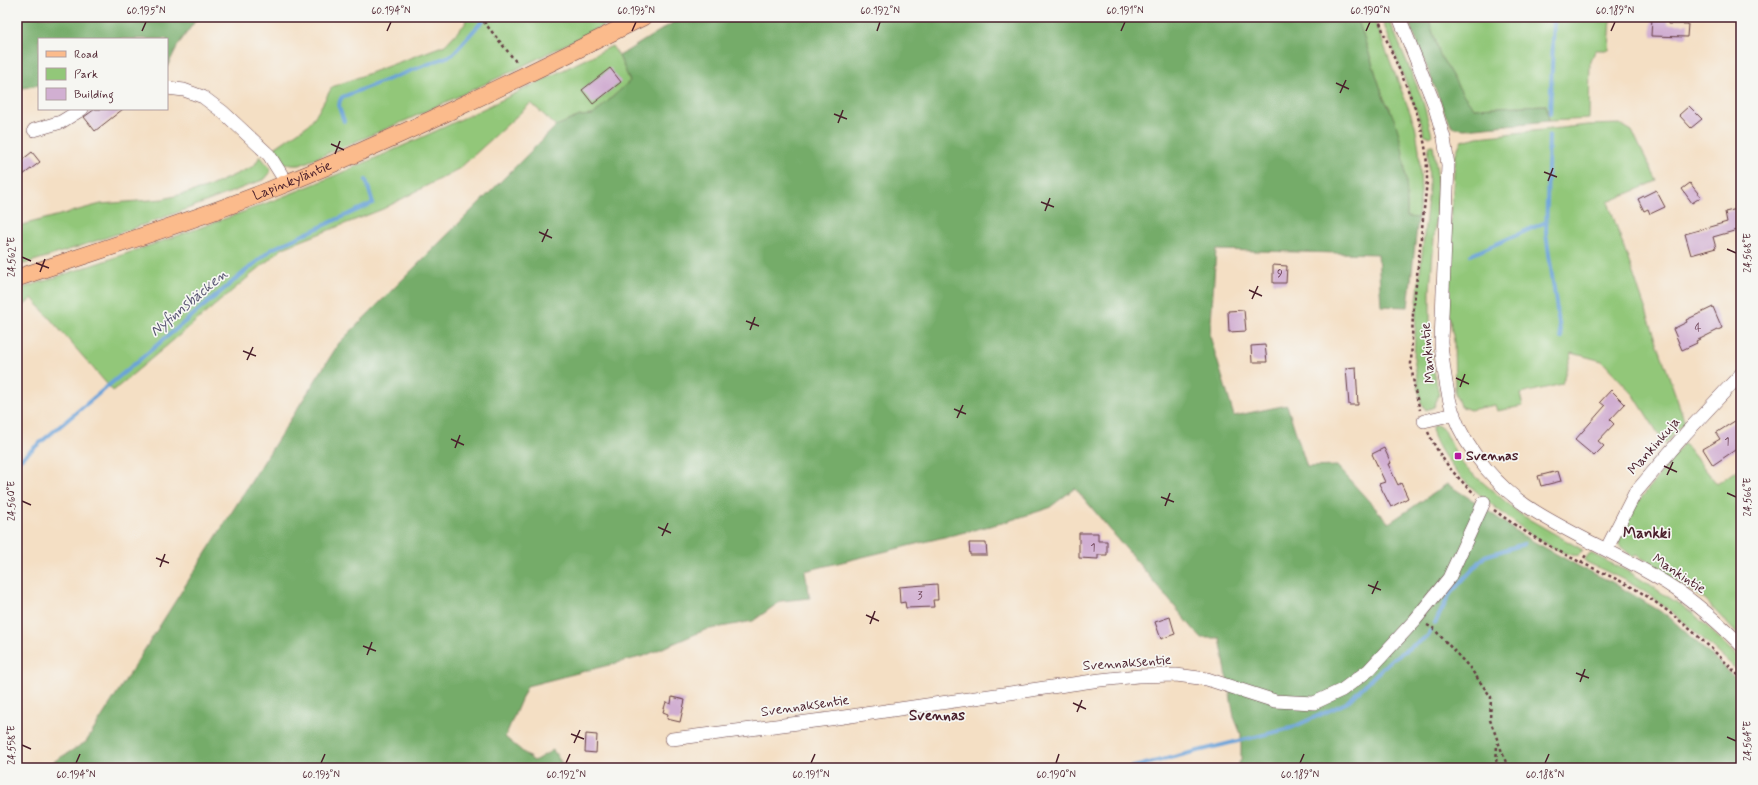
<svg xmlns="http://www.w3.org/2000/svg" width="1758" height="785" font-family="Mynerve,sans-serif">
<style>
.green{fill:#92c779;stroke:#6e7352}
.forest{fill:#75ac69;stroke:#60664a}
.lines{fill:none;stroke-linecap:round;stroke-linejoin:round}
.stream{stroke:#6aa3d9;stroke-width:4}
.building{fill:#d1afd2}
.minor-casing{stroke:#643c42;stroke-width:14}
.major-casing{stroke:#643c42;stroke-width:18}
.path{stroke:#643c42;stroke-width:2.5;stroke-dasharray:3 3;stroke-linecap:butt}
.minor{stroke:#fff;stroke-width:13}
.major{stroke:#fbbb8c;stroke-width:17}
.ticks{fill:none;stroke:#4a1f2b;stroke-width:1.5}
.poi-dot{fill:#b5179e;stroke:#f6f6f2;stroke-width:1.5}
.labels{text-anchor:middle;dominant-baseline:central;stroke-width:3.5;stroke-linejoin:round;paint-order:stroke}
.number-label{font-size:12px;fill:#6c4355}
.street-label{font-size:14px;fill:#4a1f2b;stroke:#f6f6f2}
.poi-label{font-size:14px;font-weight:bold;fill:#4a1f2b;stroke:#f6f6f2;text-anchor:start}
.water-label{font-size:15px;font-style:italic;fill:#575471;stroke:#f6f6f2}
.neighbourhood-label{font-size:15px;font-weight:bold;fill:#4a1f2b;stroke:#f6f6f2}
.neatline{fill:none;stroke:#4a1f2b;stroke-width:1.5}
.ticks-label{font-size:10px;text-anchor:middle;fill:#4a1f2b}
</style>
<rect width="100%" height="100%" fill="#f6f6f2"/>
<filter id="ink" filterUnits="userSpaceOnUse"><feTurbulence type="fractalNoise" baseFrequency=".025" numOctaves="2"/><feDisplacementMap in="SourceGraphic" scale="8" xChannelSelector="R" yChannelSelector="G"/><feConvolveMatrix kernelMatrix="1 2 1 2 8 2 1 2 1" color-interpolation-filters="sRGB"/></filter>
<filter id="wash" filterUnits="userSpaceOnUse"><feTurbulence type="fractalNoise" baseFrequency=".012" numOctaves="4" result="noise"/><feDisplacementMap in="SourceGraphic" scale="16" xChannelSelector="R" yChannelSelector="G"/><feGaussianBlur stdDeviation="0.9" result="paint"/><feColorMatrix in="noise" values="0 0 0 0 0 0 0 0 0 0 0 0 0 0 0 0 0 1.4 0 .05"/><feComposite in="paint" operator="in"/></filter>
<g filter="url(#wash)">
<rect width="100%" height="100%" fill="#f4dfc4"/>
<path class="green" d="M466,17h154l-105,53 -108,50 -107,45c-17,1 -18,-3 -27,-16l35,-24 10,-13 14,-25 113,-42 20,-21z
M1357,17h16l42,108 4,24 2,42 -3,27 -11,-1v-14l-17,-95 -6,-9z
M1381,17h7l34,81 10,37 -2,2 -6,-3 -2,-9z
M1428,17h183l-2,33h-13l-6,11 -1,58 -40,2 -3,-16 -72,3 -12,-15 -22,-38z
M612,46l7,10 11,25 -37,34 -13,1 -24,10 -25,-23 -71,65 -77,41 -100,39 -170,143 -81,-93 -15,14v-22c76,-25 151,-50 226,-78 126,-47 248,-106 369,-166z
M1620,124l12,7 25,50 -49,21 77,220 -20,22 -32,-50 -31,-33 -30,-8 -10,31 -42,10 3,12 -26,5 -2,-6 -25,5 -10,-4 -5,-13 -1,-52 -8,-41 8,-129 2,-18 5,-12 17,-4 110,-12z
M1430,145h3l4,27v28l-7,90v44l2,28 7,32 -5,13 -8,3 -5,-7 -7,-44 2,-48 13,-123 -1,-36z
M260,156l10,12v5l-5,6c-81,32 -164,62 -248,87v-38l5,-3 79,-21 62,-5 43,-11 48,-22z
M1437,425l8,6 13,27 9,11 53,45 61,35 1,3 -3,3c-21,7 -108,-65 -123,-83 -8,-10 -22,-30 -24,-43l1,-3z
M1684,443l33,41 24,-17v171l-36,-38 -49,-31 -1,-4 -19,-10 -3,2 -14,-12 1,-12 5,-14z
M1590,553l41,20 62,40 48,47v14c-30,-28 -59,-56 -93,-80 -19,-13 -41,-22 -62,-32l-1,-3z"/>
<path class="forest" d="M17,17h181l-20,28 -11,22v-28h-128v46l-16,3 -6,4z
M682,17h675l27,82c21,33 23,79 23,118l11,1 -10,89 -27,-1 -3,-52 -162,-4 -6,86 24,80 53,-11 20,62 30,-1 52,57 58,-39 30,19 43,31 62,34 30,14 56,34 73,67v85h-506l6,-8v-26l-7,-17 -14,-79h-19l-126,-150 -26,20 -47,15 -197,48 5,27 -29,3 -28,20 -48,9 -61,26 -117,30 -22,51 29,24 19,-11 12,18h-522l43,-26 253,-399 217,-217 24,-10 13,-1 37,-34 -11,-25z
M1425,17h3l12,38 22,38 12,15 72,-3 3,16 -84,8 -11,-1 -8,-12 -37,-95z"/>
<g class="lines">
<path class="stream" d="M1550,114l4,-97
M344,121c-3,-9 -8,-16 -2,-24l110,-42 34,-38
M1549,136l-3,97 15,105
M1471,255l75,-33
M17,462l255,-213 101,-46 -7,-23
M1435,623l15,-29 35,-38 39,-12
M1129,768l162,-40 55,-25 46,-44 36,-23 2,-5"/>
</g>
<g id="blocks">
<path class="building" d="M1652,17h16v7h20l-1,13 -36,-1z
M610,68l11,14 -28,22 -11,-14z
M1689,106l13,13 -11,9 -12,-13z
M95,109h28l-28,22 -11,-14z
M32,152l8,10 -17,13 -6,-8v-3z
M1690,183l11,14 -9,6 -10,-14z
M1656,190l9,17 -15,7 -2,-5 -4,2 -6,-12z
M1741,208v21l-28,8 3,11 -25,7 -6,-21 42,-12 -2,-10z
M1273,265l14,1 -1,17h-13z
M1713,307l9,21 -26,13 1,2 -15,7 -9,-21 14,-7 -1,-2z
M1244,310l2,21 -17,1 -1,-21z
M1265,345l2,17h-15l-1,-16z
M1356,367l2,38h-9l-3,-37z
M1611,390l14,14 -15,16 4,4 -16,17 6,5 -10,10 -19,-16 30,-34 -5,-4z
M1741,417v29l-28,19 -10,-16 17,-10 -4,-6z
M1384,448l7,15 -3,1 10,21 3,-2 7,15 -17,9 -12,-23 6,-2 -13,-28z
M1558,471l3,10 -20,5 -3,-10z
M1079,533h19v8h9v14h-9v4l-19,-1z
M969,543h17l1,12h-17z
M937,584l1,16h-5l1,7 -28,1 -1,-6 -5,1 -1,-16z
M1170,617l5,17 -14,5 -6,-17z
M672,697l13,3 -5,22 -13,-3 1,-5 -5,-2 3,-10 5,2z
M586,734l11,1 -1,18 -11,-1z"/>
</g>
</g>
<g filter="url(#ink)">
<use href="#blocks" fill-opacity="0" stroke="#643c42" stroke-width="1"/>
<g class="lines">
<g class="minor-casing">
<path id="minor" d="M1399,17l34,84 11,37 4,27 -7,177c2,24 5,48 12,71 13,38 49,79 83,99 39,24 81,42 120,65 32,18 59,42 85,68
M167,88l17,2 19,7 20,15 46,43 17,27
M34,130l27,-8 21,-13
M1424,421l30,-7
M1606,550l29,-57 51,-60 55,-59
M672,739l158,-20 270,-39 38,-4 38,-1 31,4 68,22 39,2 28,-13 27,-20 46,-50 34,-42 35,-76"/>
</g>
<g class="major-casing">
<g id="major">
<path id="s1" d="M17,278c83,-28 167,-54 248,-86 129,-52 254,-113 378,-175"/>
</g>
</g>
<path class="path" d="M480,17l37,46
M1378,17c14,42 38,81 46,124 3,14 3,27 3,40l-14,132 -2,51 4,27 5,19
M1428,432c12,26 26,43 47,62
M1494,510c28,21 57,38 88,53 21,10 43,19 63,32 35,23 67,53 96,83
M1581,563l6,-10
M1427,625l6,3 37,40 21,29 -1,23 18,48
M1496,768l1,-25"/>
<use href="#minor" class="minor"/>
<use href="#major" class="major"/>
</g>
</g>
<path class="ticks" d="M142,31l4,-9M387,31l4,-9M632,31l4,-9M877,31l3,-9M1121,31l4,-9M1366,31l4,-9M1611,31l4,-9M1336,83l13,6M1340,93l6,-13M834,114l13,5M838,123l5,-13M331,144l13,6M335,154l5,-13M1544,172l13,5M1548,181l5,-13M1041,202l13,5M1045,211l5,-13M539,232l13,6M542,242l6,-13M1727,249l9,4M22,257l9,4M36,263l13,5M40,272l5,-13M1249,290l13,6M1252,299l6,-13M746,321l13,5M750,330l5,-13M243,351l13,5M247,360l6,-13M1456,378l13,6M1460,387l5,-13M954,409l12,5M957,418l6,-13M451,439l13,6M455,448l5,-13M1664,466l13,6M1667,475l6,-13M1727,493l9,4M1161,497l13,5M22,501l9,4M1165,506l5,-13M658,527l13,6M662,536l6,-13M156,558l13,5M160,567l5,-13M1368,585l13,5M1372,594l6,-13M866,615l13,6M870,624l5,-13M363,646l13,5M367,655l5,-13M1576,673l13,5M1580,682l5,-13M1073,703l13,6M1077,712l5,-12M571,734l13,5M1727,737l9,4M574,743l6,-13M22,745l9,4M76,763l4,-9M321,763l4,-9M566,763l4,-9M811,763l4,-9M1056,763l3,-9M1300,763l4,-9M1545,763l4,-9"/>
<rect class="poi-dot" x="1454" y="452" width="8" height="8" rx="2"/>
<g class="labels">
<g class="number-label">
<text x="1280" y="274">9</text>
<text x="1698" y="328">4</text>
<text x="1727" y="442">1</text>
<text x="1093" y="548">1</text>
<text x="920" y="596">3</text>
</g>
<g class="street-label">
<text stroke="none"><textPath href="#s1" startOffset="292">Lapinkyläntie</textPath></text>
<text transform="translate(1428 353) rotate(-95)">Mankintie</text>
<text transform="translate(1654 446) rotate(-49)">Mankinkuja</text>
<text transform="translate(1679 574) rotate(33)">Mankintie</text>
<text transform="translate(1127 663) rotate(-4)">Svennaksentie</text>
<text transform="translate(805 706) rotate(-8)">Svennaksentie</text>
</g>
<g class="poi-label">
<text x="1466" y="456">Svennas</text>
</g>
<g class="water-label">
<text transform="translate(189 303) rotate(-40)">Nyfinnsbäcken</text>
</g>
<g class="neighbourhood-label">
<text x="1647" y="534">Mankki</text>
<text x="937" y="716">Svennas</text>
</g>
</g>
<rect width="1758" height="785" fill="none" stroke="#f6f6f2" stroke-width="44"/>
<rect x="38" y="38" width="130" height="72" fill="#f6f6f2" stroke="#b1a0a2"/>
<rect x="46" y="51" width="20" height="6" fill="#fbbb8c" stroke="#b1a0a2"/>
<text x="74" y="58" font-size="12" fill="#4a1f2b">Road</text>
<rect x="46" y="68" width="20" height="12" fill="#92c779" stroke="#b1a0a2"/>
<text x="74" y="78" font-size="12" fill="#4a1f2b">Park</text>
<rect x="46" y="88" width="20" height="12" fill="#d1afd2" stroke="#b1a0a2"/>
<text x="74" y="98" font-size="12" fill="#4a1f2b">Building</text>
<rect x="22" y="22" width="1714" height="741" class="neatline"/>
<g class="ticks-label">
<text x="146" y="14">60.195°N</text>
<text x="391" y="14">60.194°N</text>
<text x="636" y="14">60.193°N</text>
<text x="880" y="14">60.192°N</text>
<text x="1125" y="14">60.191°N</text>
<text x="1370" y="14">60.190°N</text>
<text x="1615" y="14">60.189°N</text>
<text transform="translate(1747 253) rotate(-90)" y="4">24.568°E</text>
<text transform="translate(11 257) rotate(-90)" y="4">24.562°E</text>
<text transform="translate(1747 497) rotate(-90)" y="4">24.566°E</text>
<text transform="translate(11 501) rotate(-90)" y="4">24.560°E</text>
<text transform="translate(1747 741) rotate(-90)" y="4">24.564°E</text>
<text transform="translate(11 745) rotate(-90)" y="4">24.558°E</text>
<text x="76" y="778">60.194°N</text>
<text x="321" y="778">60.193°N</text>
<text x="566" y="778">60.192°N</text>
<text x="811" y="778">60.191°N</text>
<text x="1056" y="778">60.190°N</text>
<text x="1300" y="778">60.189°N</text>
<text x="1545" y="778">60.188°N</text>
</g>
</svg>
